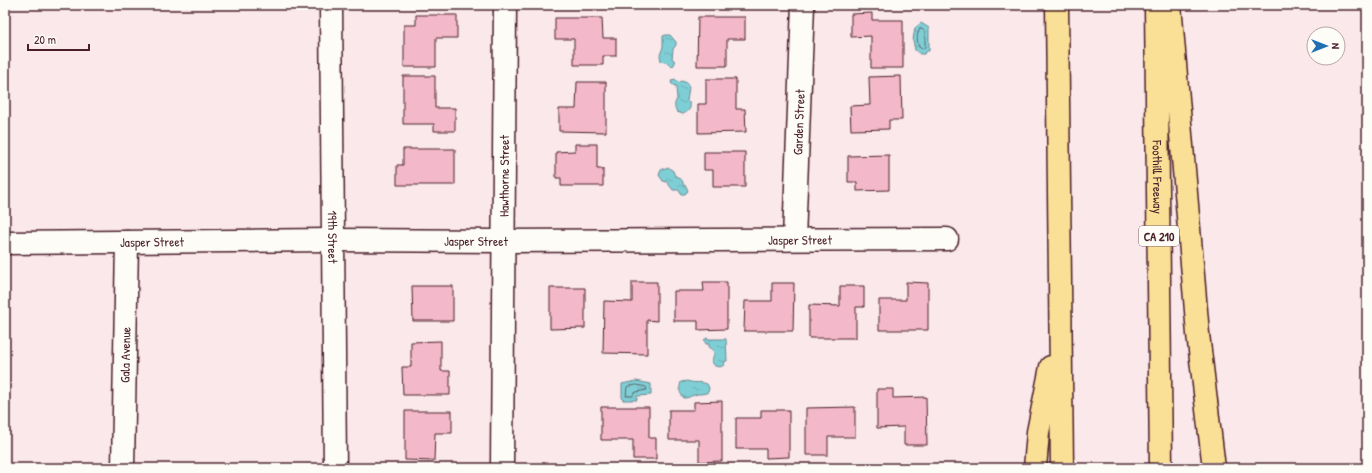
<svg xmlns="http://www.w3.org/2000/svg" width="1372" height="473" font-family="'Patrick Hand',sans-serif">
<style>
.water{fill:url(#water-ripples);stroke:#698991}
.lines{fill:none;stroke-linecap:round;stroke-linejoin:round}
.shore{stroke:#5f656f;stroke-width:1}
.building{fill:#f3b9ca;stroke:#4a1f2b}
.street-casing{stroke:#4a1f2b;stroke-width:25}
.secondary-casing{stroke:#4a1f2b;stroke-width:25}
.highway-casing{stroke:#4a1f2b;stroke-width:25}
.street{stroke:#fdfcf7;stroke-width:22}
.secondary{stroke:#fdfcf7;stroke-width:22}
.highway{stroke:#fadf96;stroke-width:22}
.labels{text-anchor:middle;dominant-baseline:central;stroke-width:4;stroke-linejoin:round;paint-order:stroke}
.shield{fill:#fdfcf7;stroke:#806168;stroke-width:1}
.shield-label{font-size:12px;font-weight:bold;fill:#4a1f2b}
.street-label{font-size:13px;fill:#4a1f2b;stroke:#fdfcf7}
</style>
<defs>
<pattern id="water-ripples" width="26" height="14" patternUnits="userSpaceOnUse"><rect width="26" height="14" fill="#7ecfd5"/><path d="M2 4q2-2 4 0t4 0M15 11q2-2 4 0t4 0" fill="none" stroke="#6eb1b7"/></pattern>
</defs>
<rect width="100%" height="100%" fill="#fae8ea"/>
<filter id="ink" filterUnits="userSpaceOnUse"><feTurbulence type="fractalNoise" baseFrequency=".025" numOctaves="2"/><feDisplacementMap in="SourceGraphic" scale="8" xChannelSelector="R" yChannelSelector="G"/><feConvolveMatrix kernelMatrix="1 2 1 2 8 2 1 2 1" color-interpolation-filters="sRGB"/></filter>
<g filter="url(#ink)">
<path class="water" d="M921,23l8,5v23h-2l-3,3h-4l-5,-4 -2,-10 2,-12z
M666,35h4l6,7v3l-3,4 -1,10 2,1 1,3 -2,3 -4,-1 -1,-2 -7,-2 -1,-6 3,-8v-11z
M675,79l3,4 4,-2 5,2 2,4 -2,13 1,2h2c1,7 -1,9 -7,12l-6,-2c-3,-5 -3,-8 0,-13l-1,-13 -3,-1 -2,-2 1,-3z
M668,167l5,4 2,5 4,1 4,5v3l3,1 2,5 -3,3h-4l-2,-4h-6l-6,-8 -4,-1 -4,-6 2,-5z
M707,338l2,1h17l1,22h-2l-1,4 -4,2 -5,-1 -3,-4c0,-6 5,-8 -1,-14h-2v-4h-3l-2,-4z
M636,381l15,3v11l-14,1v4h-14l-1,-3v-13z
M687,381c8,3 13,0 20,3l2,4 -1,4c-5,3 -9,1 -14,3 -4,1 -5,3 -10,3 -5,-5 -5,-10 -3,-16z"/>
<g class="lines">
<path class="shore" d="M920,29h2l3,3v15l-3,2 -3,-2c-2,-6 -3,-13 1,-18z
M637,385l9,2 1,3 -11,2 -4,4h-6l1,-9z"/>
</g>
<path class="building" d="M872,13v7h31v48h-32v-32l-20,1v-23z
M416,15h41v23h-21v29h-32v-42h12z
M698,17h47v22h-18v27h-30z
M555,18h47l1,20h13v18h-13v9h-29v-26h-19z
M403,76h32v32h20v23h-21v-7h-31z
M901,76l1,44h-13v9l-38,1 -1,-24 20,-1 -1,-28z
M706,79h30v30h9l1,23 -48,1v-29h8z
M577,82h29v50l-47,-1v-22h17z
M575,144h22v25h6v17h-42v-8h-5v-26l19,-1z
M403,149h52v36h-58v-20h6z
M704,152h41v35h-32v-17h-9z
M889,155v35l-32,1v-9h-9v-26z
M632,282h25v39l-10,-1v34l-44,-1 1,-52 28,1z
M703,282h24v47l-29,1v-9h-24v-30h30z
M906,282l22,1v47h-49v-30h27z
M772,283h22l-1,48h-49l1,-30h27z
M412,286h41v35h-40z
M840,286h24v21h-8v31h-47v-33l31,1z
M550,288h35v40l-35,1z
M441,341v30h9v24h-47l-1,-28h9v-25z
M877,389h16v9l33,-1 1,48h-23v-18l-27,1z
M722,401v60l-23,1v-22h-30v-30h25v-8z
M601,407h48v31h7v21h-23v-19h-32z
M855,407v30h-27v18h-22v-47z
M761,410h28v47l-23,1v-9h-30v-31h25z
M405,411h47v22h-17l-1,28 -29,-1z"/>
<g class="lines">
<g class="street-casing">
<g id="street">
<path id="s1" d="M794,239l9,-234"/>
<path id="s2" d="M5,243l327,-3 171,1 444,-2"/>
<path id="s3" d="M123,468l4,-226"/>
<path id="s4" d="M502,468l3,-463"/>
</g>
</g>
<g class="secondary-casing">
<g id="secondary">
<path id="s5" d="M331,5l4,463"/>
</g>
</g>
<g class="highway-casing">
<g id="highway">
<path d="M1057,5l5,463"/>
<path id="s6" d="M1156,5l5,463"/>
<path d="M1170,5l28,329 16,134"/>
<path d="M1035,468l3,-36 13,-65"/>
</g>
</g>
<use href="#street" class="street"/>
<use href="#secondary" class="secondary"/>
<use href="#highway" class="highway"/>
</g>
</g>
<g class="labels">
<rect class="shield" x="1139" y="226" width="40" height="20" rx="3"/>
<g class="shield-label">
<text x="1159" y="236">CA 210</text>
</g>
<g class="street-label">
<text stroke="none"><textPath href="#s1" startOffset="117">Garden Street</textPath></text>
<text stroke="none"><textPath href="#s4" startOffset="292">Hawthorne Street</textPath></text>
<text stroke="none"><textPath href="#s6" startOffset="172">Foothill Freeway</textPath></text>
<text stroke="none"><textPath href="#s5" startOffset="232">19th Street</textPath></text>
<text stroke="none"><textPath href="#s2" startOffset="795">Jasper Street</textPath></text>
<text stroke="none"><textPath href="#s2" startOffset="471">Jasper Street</textPath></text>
<text stroke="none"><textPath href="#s2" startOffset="147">Jasper Street</textPath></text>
<text stroke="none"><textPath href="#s3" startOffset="113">Gala Avenue</textPath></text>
</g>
</g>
<rect width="1372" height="473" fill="none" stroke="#fdfcf7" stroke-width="20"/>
<rect x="10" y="10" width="1352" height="453" fill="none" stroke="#4a1f2b" stroke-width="1.5" filter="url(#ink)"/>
<g transform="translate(1326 46) rotate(90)"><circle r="19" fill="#fdfcf7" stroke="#b5a4a5"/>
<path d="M0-3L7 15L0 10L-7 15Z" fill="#1f6fb2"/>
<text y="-6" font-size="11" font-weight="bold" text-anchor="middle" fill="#4a1f2b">N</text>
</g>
<path d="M28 44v6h61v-6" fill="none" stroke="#4a1f2b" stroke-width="2"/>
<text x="34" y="44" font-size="12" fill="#4a1f2b" stroke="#fdfcf7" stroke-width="3" paint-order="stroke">20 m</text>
</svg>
